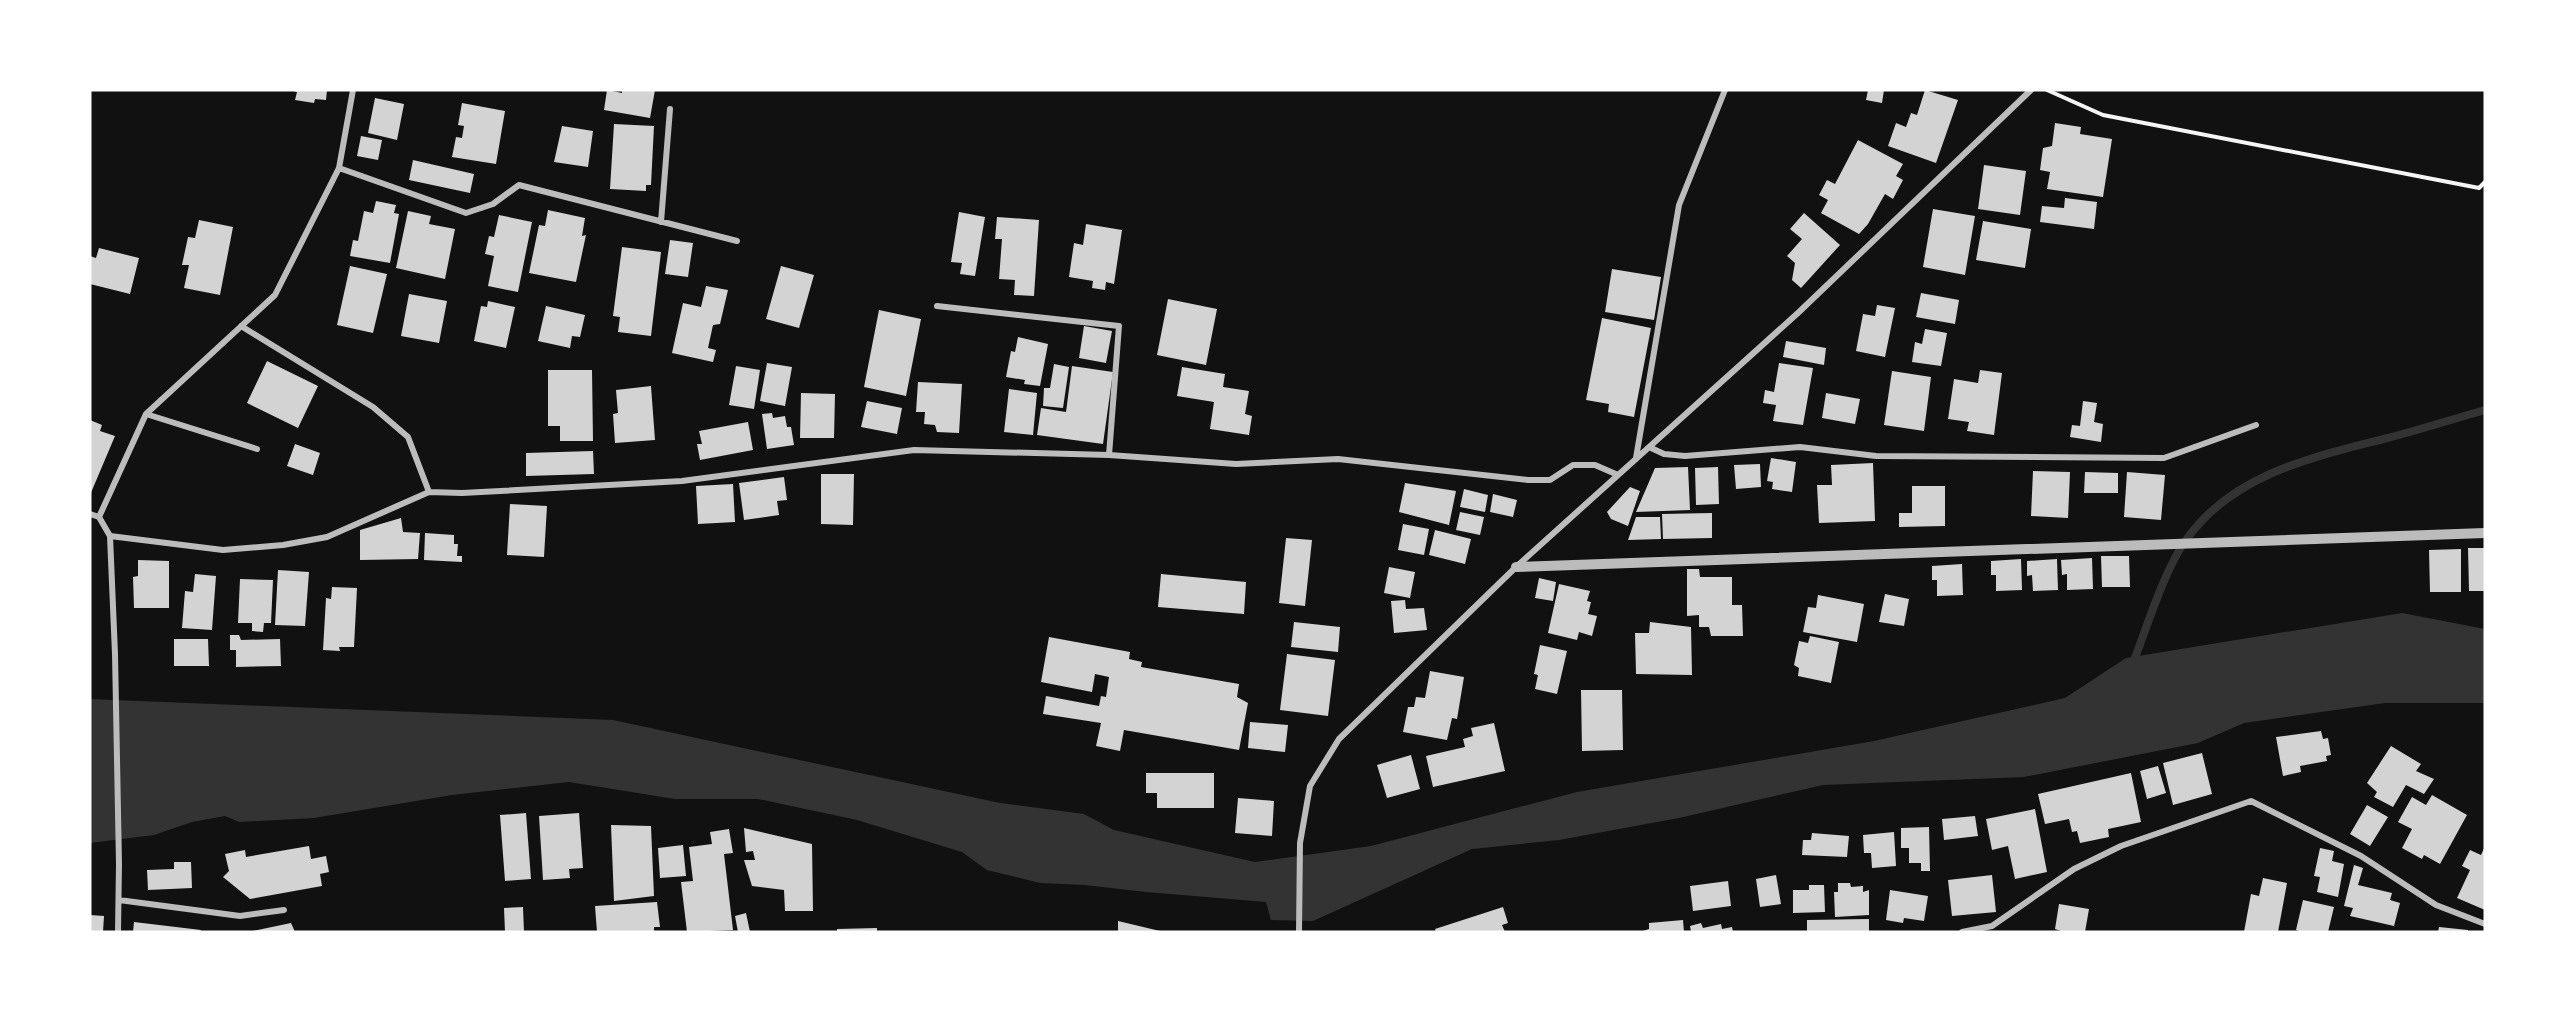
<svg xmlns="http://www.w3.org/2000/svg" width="2575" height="1022" font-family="'DM Sans',sans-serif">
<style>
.water{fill:#333}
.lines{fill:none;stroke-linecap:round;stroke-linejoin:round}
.stream{stroke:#333;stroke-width:8}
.building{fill:#d3d3d3}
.path{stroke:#f5f5f5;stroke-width:4}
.minor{stroke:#bcbcbc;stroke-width:6}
.tertiary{stroke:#bcbcbc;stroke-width:10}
</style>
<rect width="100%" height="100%" fill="#111"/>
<path class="water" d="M2402,613l83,16v74h-100l-141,20 -46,20 -174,34 -201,8 -144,33 -120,22 -87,9 -159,72 -42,-1 -5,-18 -120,-10 -61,-7 -45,-2 -53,-13 -25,-18 -105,-32 -99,-21h-83l-106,-17 -117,13 -138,23 -75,4 -14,-6 -33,6 -38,13 -64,8v-144l523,21 387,83 84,11 30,16 141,32 116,-16 206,-54 297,-51 191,-43 61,-40z"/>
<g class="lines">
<path class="stream" d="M2132,666c14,-36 32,-96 54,-126 45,-64 122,-82 194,-100 35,-9 70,-20 105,-30"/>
</g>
<path class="building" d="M290,90h37l-1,10 -11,-1 -1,4 -19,-3 2,-8z
M607,90l15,3v-3h33l-5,28 -46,-8z
M1868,90h16l-2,13 -16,-3z
M1925,90l33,10 -22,63 -48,-17 8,-23 10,4 5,-14 6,2z
M375,98l29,6 -7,36 -29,-7z
M462,103l43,8 -9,53 -44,-7 4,-20 6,1 2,-12 -6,-1z
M2055,123l26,4 -1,7 32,5 -9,58 -56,-8 3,-17 -10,-2 3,-22 9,-2z
M614,124l40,2 -3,59h-5v6l-36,-2z
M562,126l31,5 -5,36 -34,-5z
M361,136l21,4 -4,20 -21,-4z
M1858,140l45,24 -7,12 7,4 -10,19 -8,-5 -17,30 -9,10 -38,-21 7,-13 -9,-5 8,-15 8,4z
M413,160l61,14 -4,19 -61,-13z
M1984,165l42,6 -6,44 -42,-6z
M2065,198l32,4 -3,27 -54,-7 2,-16 22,2z
M376,201l20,4 -2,8 5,1 -9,49 -40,-7 3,-16 5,1 6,-30 9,2z
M1933,209l42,7 -10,59 -42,-8z
M548,210l37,8 -3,18 4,-1 -10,47 -47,-9 10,-48 6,1z
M408,211l23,5 -2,8 26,5 -10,50 -49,-11z
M959,212l26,5 -10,59 -15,-2 2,-11 -11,-1z
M1804,213l36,32 -39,43 -9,-8 3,-17 -8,-7 15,-17 -12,-10z
M499,215l33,7 -14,70 -30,-6 6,-30 -9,-2 4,-18 5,1z
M997,217l42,3 -5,76 -20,-1 1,-15 -16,-1 3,-40h-7z
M199,220l34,7 -13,68 -36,-7 5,-23h-7l6,-28 7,1z
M1983,221l48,8 -6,39 -49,-8z
M1086,224l36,6 -8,54 -8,-2 -1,8 -13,-2 1,-7 -24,-4 5,-34 9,2z
M670,240l23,3 -5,34 -23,-3z
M622,247l39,5 -10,84 -33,-4 2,-15 -7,-1z
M99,248l40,10 -9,36 -40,-10v-28l6,2z
M350,266l37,8 -14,59 -36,-8z
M781,266l33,9 -15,53 -33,-9z
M1612,269l49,8 -7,43 -49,-8z
M706,286l22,4 -8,34 -7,1 -5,23 8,2 -3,12 -41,-9 11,-50 18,4z
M1921,293l38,7 -4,24 -39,-7z
M409,294l38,7 -8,42 -38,-7z
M1168,299l49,10 -11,56 -49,-10z
M488,301l27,6 -9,41 -32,-7 7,-35 6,1z
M1877,305l18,3 -10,49 -29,-6 7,-37 12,2z
M546,306l39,9 -5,22 -8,-1 -2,12 -32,-7z
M879,310l42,9 -15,77 -42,-9z
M1602,318l49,10 -17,89 -26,-5 1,-8 -23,-4z
M1084,326l28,5 -6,32 -27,-5z
M1925,329l22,4 -6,33 -29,-4 3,-20 7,2z
M1018,337l30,7 -8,42 -16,-2 1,-4 -19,-3 5,-26 4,1z
M1786,341l40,7 -2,17 -41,-8z
M267,361l51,25 -20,42 -51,-25z
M767,363l25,4 -7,39 -25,-5z
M1779,363l34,5 -10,57 -30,-4 3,-16 -13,-2 2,-13 9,2z
M1054,364l15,3 -6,41 -20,-2 1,-18h6z
M736,366l24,4 -6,39 -25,-4z
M1072,366l41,6 -10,72 -66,-9 4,-27 25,4z
M1182,367l43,7 -2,13 26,4 -4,23 7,2 -3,19 -39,-6 4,-27 -37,-6z
M548,370h44l1,71h-33v-15h-12z
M1980,370l22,3 -8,62 -27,-4 2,-9 -21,-3 6,-40 24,4z
M1892,371l39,6 -7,54 -40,-6z
M918,382l44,2 -3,49 -22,-1 -2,-7 -11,-1 1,-12h-9z
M651,386l4,54 -40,3 -2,-29 5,-1 -2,-23z
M1009,389l28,4 -4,42 -29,-3z
M801,393l34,1 -1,44h-34z
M1826,393l34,6 -5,25 -33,-6z
M867,401l35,7 -5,26 -36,-7z
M2083,401l14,2 -3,19 9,2 -2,18 -31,-5 2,-12 8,1z
M772,413l1,5 12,-2 2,11h4l3,18 -27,4 -5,-35z
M90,420l12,5 -2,6 15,5 -25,59z
M748,422l5,28 -53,10 -3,-16h5l-3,-13z
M295,444l25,9 -7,22 -26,-9z
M593,451l1,23 -68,2v-23z
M1771,458l25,4 -4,30 -20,-3 1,-7 -6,-1z
M1873,463l2,58 -56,2 -2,-38h15l-1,-20z
M1760,464l1,23 -25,2 -2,-24z
M1688,467l2,43 -54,2 19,-44z
M1718,467l1,37 -23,1 -1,-37z
M2033,471l37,1 -2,46 -37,-2z
M2085,472l33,1v20h-34z
M2127,472l38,3 -4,45 -37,-3z
M821,474h33l-1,51 -32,-1z
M784,477l3,23 -10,1 2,14 -35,5 -5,-37z
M1405,483l51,8 -7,34 -50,-13z
M733,484l2,38 -37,2 -2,-38z
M1912,486h33v40l-46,1v-14h13z
M1630,487l10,4 -12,35 -17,-7 -4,-7z
M1464,489l24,6 -3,17 -25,-5z
M1493,494l24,6 -4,17 -23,-5z
M510,504l37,2 -3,51 -37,-2z
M1460,512l24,5 -4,18 -24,-5z
M1712,513v25l-49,1 -1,-25z
M1636,517h24l1,22 -33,1z
M401,518l2,14 17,1 -2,26 -58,1v-30z
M1403,524l26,5 -5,26 -26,-5z
M1435,530l36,9 -6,25 -36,-9z
M425,533l29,2v9h4l-1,12h5v6l-38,-2z
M1286,538l26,2 -7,66 -26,-3z
M2468,548h17v43h-16z
M2461,549v43h-31l-1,-42z
M2101,556h28l1,31h-28z
M2092,558l1,31 -26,1v-16l-5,1 -1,-15z
M2021,559l1,31 -26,1v-16h-5v-14z
M2057,559l1,31 -25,1 -1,-16 -5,1v-15z
M138,560l31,1v47h-35l-1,-31 5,-1z
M1962,564l1,31 -26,1v-16h-5v-14z
M1389,567l26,5 -5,26 -26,-5z
M1687,569h12l1,8h32v28h10l1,31h-32l-2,-9h-10v-12l-12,1z
M278,570l31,2 -4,54 -30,-1z
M195,574l21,2 -4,54 -30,-2 3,-37 8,1z
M1161,574l85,8 -2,32 -86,-7z
M1539,578l17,4 -3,19 -18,-3z
M240,579l33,1 -2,43h-7l-1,9 -11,-1v-8h-14z
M1559,584l31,7 -3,10 4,1 -3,12 9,2 -5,20 -13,-4 -2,8 -29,-7z
M332,587l25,1 -3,59h-15l1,4 -17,-1 3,-52 5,1z
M1885,594l24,5 -5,27 -25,-4z
M1818,595l46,9 -7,38 -54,-10 5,-25 8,1z
M1405,600l1,9 18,-1 3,22 -33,3 -3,-32z
M1294,622l46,5 -2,25 -47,-5z
M1650,622l41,5 1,48 -56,-1 -1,-41h14z
M230,635h9l2,5 39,-1 1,27 -45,1v-17h-6z
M1810,636l29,6 -8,41 -33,-7 1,-8 -5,-3 5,-24 9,2z
M1049,637l81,15 -1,7 13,3 -1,5 98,17 -2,13 11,6 -9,47 -115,-20 -4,21 -24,-5 5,-23 -58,-9 3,-18 53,10 2,-10 5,1 3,-20 -14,-3 -3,18 -51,-10z
M174,639h34l1,27h-35z
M1540,645l27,6 -10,43 -22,-5 3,-14 -4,-1z
M1287,654l48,6 -7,56 -48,-6z
M1430,671l34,6 -7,42 -5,-1 -5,22 -44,-8 5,-25h6l2,-10 9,1z
M1581,690h41l1,60 -41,1z
M1250,722l38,3 -3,27 -37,-4z
M1494,723l11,48 -72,16 -7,-31 39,-9 -2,-8 10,-3 -2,-8z
M2321,731l2,8 5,-1 3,17 -5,1 1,5 -27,5 1,6 -18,4 -7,-39z
M2391,746l30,18 -5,7 18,8 -10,15 -18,-9 -13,22 -19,-10 3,-5 -10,-9z
M2202,753l10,41 -39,11 -10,-42z
M1411,755l9,34 -33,9 -10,-33z
M2158,766l8,27 -19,6 -7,-28z
M1146,773h68v35h-57v-15h-11z
M2131,773l10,49 -33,7 1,8 -29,6 -3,-12 -5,1 -3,-13 -24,5 -7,-30z
M2432,795l35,20 -27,49 -16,-9 -2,4 -20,-11 10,-19 -14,-7 14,-25 14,8z
M1238,798l36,3 -2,35 -37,-3z
M2367,805l21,12 -18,29 -20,-12z
M2035,809l12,63 -32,7 -7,-33 -16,4 -6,-31z
M526,813l5,66 -26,2 -5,-66z
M579,813l4,55 -14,1 1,9 -27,2 -4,-64z
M1975,816l3,20 -34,4 -2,-21z
M611,825l40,1 3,70 -40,5z
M1929,827l1,44h-9v-8h-12v-15h-8v-20z
M744,828l68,16 1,67h-28l-1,-21 -32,-4 -8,-26h11l-2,-9 -7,1z
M729,829l4,24 -9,1 9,76 -46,2 -6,-50 12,-1 -4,-34 23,-3 -2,-12z
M1894,832l2,34 -24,2 -1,-15h-7l-1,-18z
M1812,833l37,3 -2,21 -45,-2 1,-15h8z
M683,845l3,31 -26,2 -2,-30z
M309,846l2,13 15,-3 3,16 -9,2 2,12 -72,13 -27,-22 6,-6 -4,-17 20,-4 1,7z
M2485,846v64l-28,-12 13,-28 -8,-4 8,-16 11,5z
M2320,848l14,3 -2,10 12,3 -6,33 -21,-5 3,-15 -6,-1z
M174,862h17l1,26 -44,2 -1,-20 27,-1z
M2354,865l9,3 -5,17 34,8 -2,7 10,3 -6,23 -44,-10 3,-8 -9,-2z
M1776,875l5,29 -21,3 -4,-28z
M1992,875l4,37 -44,4 -4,-36z
M2263,878l24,5 -9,49h-34l7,-38 8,2z
M1728,881l3,25 -38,5 -3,-25z
M1838,883h12l1,4 12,-1v6l6,-2v25l-34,2 -1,-25h4z
M1809,885h15l1,27 -32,1v-23h16z
M1890,890l38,6 -4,25 -20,-3 -1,5 -17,-3z
M2303,900l31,7 -6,25h-26l-6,-2z
M657,902l3,25h-6v5h-57l-2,-26z
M2059,904l30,5 -4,23h-21l-9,-3z
M523,907l1,25h-19l-1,-24z
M1503,907l5,16 -6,2 3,7h-69l-1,-3z
M746,913l4,19h-12l-3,-16z
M90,915l14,1 -1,16h-13z
M1869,919v13h-62v-12z
M1683,920l1,12h-44l9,-3v-6z
M1118,921l42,10v1h-42z
M134,922l67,8 -1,2h-67z
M291,923l4,9h-42v-1z
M1701,923l2,5 18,-4 1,5 10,-2 1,5h-42l-1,-6z
M2439,927l29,3v2h-30z
M877,928v4h-40v-3z"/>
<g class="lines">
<path class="path" d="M2047,90l56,25 376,73 6,-6"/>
<path class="minor" d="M339,168l127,45 27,-9 26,-19 218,56
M661,222l9,-113
M937,306l182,20 -10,129
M241,326l132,81 35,30 21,55
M146,414l111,35
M1649,447l15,7 21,2 115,-9 76,9 288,2 92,-33
M1636,458l43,-253 46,-115
M90,514l9,3 11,19 5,118 4,210 -1,68
M99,517l47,-103 129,-119 64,-127 14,-78
M110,536l113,14 60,-5 44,-8 102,-45 33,1 220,-12 232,-31 195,5 127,9 102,-5 190,21h22l23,-15h22l23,10
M119,900l121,16 44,-6
M1299,932l1,-89 10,-57 29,-47 177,-172 283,-255 232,-222
M1962,932l30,-6 82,-57 47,-23 130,-45 110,55 75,49 49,19"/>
<path class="tertiary" d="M1516,567l969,-34"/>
</g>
<rect width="2575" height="1022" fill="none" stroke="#ffffff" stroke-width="183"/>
</svg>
